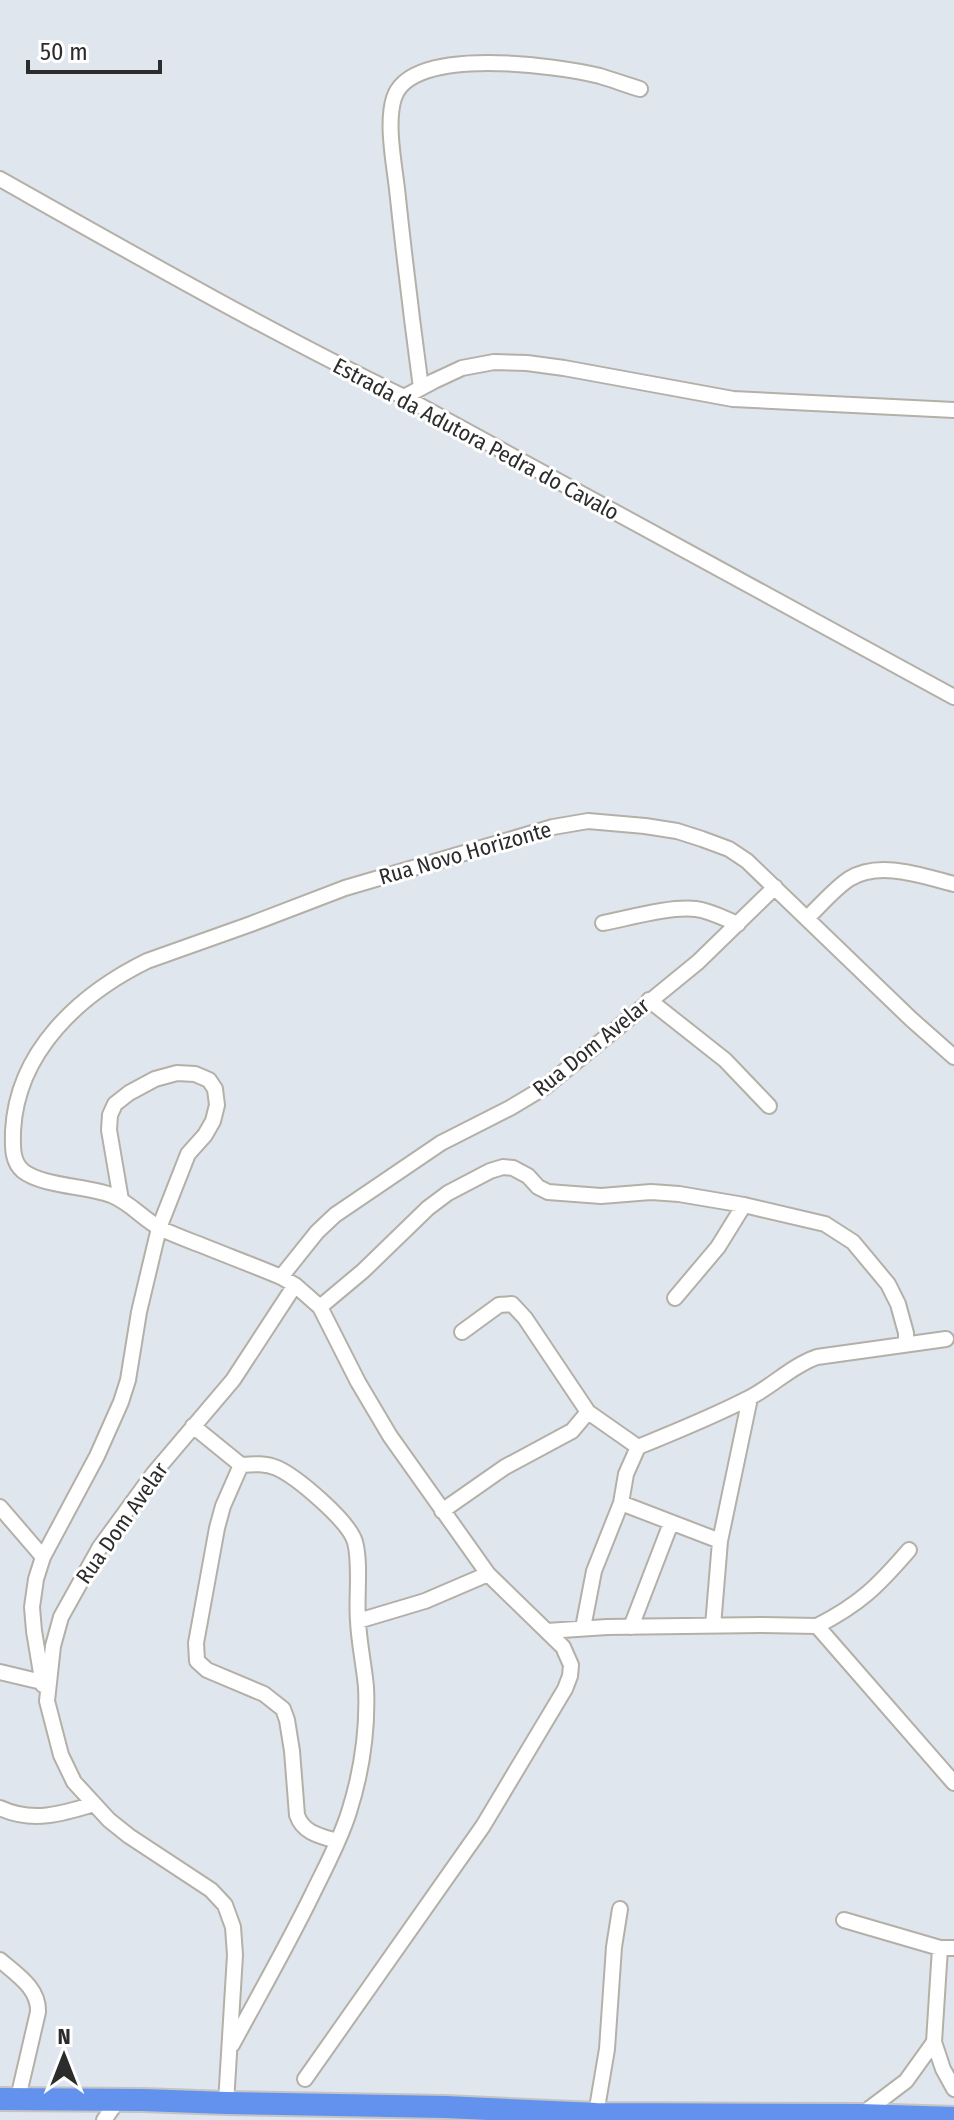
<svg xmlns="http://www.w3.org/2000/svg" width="954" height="2120" font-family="'Fira Sans Condensed',sans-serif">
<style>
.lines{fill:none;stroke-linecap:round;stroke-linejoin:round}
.minor-casing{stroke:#b4b0a8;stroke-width:18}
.primary-casing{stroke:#c4c4c4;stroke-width:26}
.minor{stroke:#fff;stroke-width:14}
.primary{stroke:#6391ee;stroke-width:22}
.labels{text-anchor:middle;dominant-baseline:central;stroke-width:6;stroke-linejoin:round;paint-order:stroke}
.street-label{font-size:22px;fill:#2c2c2c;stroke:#fff}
</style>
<rect width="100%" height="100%" fill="#dfe6ed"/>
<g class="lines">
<g class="minor-casing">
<path id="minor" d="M0,179c133,75 266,151 404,218l550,300
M421,388c-9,-67 -17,-133 -24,-199 -3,-26 -11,-66 -3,-91 17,-54 165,-32 206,-22 13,4 27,9 40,13
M404,397l30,-16 28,-13 32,-6 33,1 37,5 169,31 221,11
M807,918c13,-12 27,-29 42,-39 31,-19 73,-3 105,5
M603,923c26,-5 67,-17 93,-14 15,2 29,10 42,15
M649,1000l76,60 44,46
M281,1277l36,-45 18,-17 106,-72 69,-35 35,-21 153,-125 77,-75
M675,1298l43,-51 26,-42
M320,1307l43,-36 65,-63 20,-15 42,-22 13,-4 10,1 15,8 10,11 10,5 53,4 50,-4 28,2 65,11 81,19 28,18 35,42 10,20 8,29v11
M462,1332l37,-27 13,-1 13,14 63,94 50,35c37,-15 74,-30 109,-48 25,-12 44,-33 70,-42l129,-18
M193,1426l48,39c13,-1 24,-2 36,3 20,9 72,53 78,74 6,22 1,55 3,79 1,22 6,44 8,66 2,43 -4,84 -17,125 -9,29 -24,56 -37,83 -25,51 -53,100 -80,150
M241,1465l-18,41 -6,22 -21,115 1,18 10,9 57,24 19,15 4,11 5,31 5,64c6,18 23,21 40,26
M621,1503l99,38 30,-143
M0,1507l43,50
M442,1511l63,-44 67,-36 16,-19
M358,1621l67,-20 63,-27
M713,1626l7,-85
M817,1626c43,-22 61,-40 92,-76
M631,1627l40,-104
M583,1628l11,-57 27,-68 5,-29 12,-27
M547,1631l60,-4 154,-2 56,1 137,157
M0,1672l42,10
M43,1685l-9,-54 -2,-24 4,-28 7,-22 54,-101 24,-54 7,-22 11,-68 20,-84 29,-74 17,-19 8,-14 4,-16 -2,-16 -6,-9 -14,-6 -18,-1 -22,6 -26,14 -14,11 -5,11 -1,15 12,70
M0,1808c32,15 62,6 94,-4
M844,1920l96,28
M954,1948h-14l-6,94 9,27 11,20
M0,1960c17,15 39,28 38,52l-20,86
M305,2079l178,-253 82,-137 5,-13 1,-11 -8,-18 -75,-73 -98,-138 -32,-54 -38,-75 -25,-22 -14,-8c-26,-11 -53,-21 -80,-32 -13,-5 -27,-10 -39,-16 -19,-9 -29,-25 -51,-34 -24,-9 -69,-9 -88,-24 -12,-10 -10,-27 -10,-40 4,-80 67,-137 134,-170l104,-37 94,-36 208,-61 35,-6 57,5 32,5 25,8 27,10 18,12 164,158 43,38
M226,2103l9,-148 -2,-28 -8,-22 -14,-15 -82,-54 -20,-16 -35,-38 -13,-27 -14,-54 6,-55 8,-29 39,-70 54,-74 79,-93 62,-95
M596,2114l11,-65 7,-102 6,-38
M861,2115l45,-34 28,-39
M104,2120l15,-21"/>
</g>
<g class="primary-casing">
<path id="primary" d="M0,2099l143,1 83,3 220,4 150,7 264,1 94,3"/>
</g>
<use href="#minor" class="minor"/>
<use href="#primary" class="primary"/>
</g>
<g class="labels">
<g class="street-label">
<text transform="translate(476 439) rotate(28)">Estrada da Adutora Pedra do Cavalo</text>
<text transform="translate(465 853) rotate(-16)">Rua Novo Horizonte</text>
<text transform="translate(591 1047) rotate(-39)">Rua Dom Avelar</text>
<text transform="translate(122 1523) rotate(-55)">Rua Dom Avelar</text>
</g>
</g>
<g transform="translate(64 2056)" stroke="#ffffff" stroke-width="6" paint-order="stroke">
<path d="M0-6L14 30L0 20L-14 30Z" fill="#2c2c2c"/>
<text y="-12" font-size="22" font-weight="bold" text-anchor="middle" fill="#2c2c2c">N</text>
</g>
<path d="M28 60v12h132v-12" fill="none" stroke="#2c2c2c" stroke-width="4"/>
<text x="40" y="60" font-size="24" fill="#2c2c2c" stroke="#ffffff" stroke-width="6" paint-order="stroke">50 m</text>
</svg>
